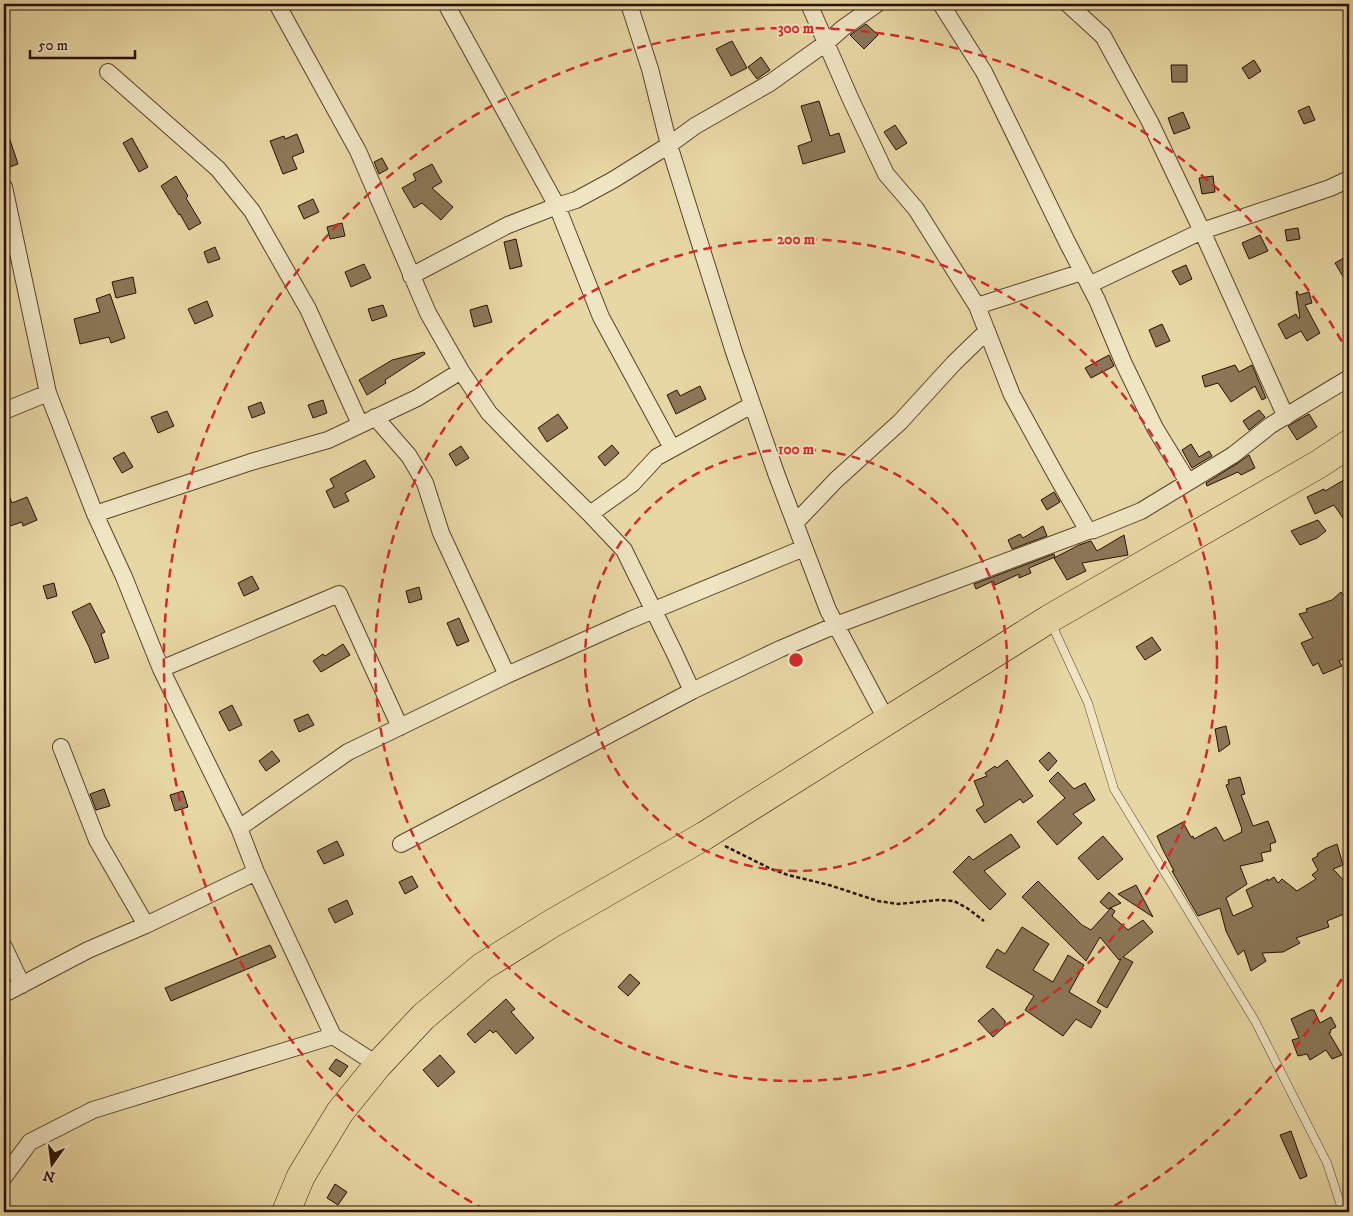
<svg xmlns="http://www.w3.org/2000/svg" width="1353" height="1216" font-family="'IM FELL DW Pica',serif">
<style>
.building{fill:#8b7757;stroke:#280f04}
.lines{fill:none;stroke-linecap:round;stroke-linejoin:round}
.lane-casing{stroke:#58412c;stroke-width:9}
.street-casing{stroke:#58412c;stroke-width:18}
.highway-casing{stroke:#280f04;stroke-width:29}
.path{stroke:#280f04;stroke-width:2.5;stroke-dasharray:4 2.5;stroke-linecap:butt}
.lane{stroke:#efe5c3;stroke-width:8}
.street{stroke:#efe5c3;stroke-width:16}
.highway{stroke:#e7d7a3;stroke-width:28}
.ring{fill:none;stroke:#d62828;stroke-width:2.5;stroke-dasharray:9 6}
.centre{fill:#d62828;stroke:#efe5c3;stroke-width:2.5}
.ring-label{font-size:15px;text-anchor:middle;font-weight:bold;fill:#d62828;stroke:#efe5c3;stroke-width:4;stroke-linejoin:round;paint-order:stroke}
</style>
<rect width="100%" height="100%" fill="#e7d7a3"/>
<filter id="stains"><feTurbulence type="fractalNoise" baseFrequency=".004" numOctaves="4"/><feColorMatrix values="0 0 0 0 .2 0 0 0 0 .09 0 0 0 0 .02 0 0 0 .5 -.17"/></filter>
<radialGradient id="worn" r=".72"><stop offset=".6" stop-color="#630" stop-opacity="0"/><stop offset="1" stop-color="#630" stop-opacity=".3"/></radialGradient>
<path class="building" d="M866,24l12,11 -14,14 -14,-14z
M732,41l15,27 -16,8 -15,-27z
M761,57l9,13 -13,9 -9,-12z
M1254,60l7,11 -12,8 -7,-11z
M1171,65h16v17h-15z
M819,101l11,35 9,-3 6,19 -42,12 -5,-18 14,-5 -11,-35z
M1309,106l6,14 -11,4 -6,-13z
M1183,112l7,16 -16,6 -6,-16z
M895,125l12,18 -11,7 -12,-18z
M4,128h2l12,36 -11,4 -3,-10z
M297,134l7,18 -12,5 5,12 -14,5 -13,-33 14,-5 1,3z
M132,138l16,29 -9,5 -16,-29z
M382,158l6,11 -9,5 -5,-12z
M432,164l10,18 -10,6 21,19 -12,13 -19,-17 -8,5 -12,-20 14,-8 -3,-6z
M176,176l12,20 -2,2 15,25 -12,7 -9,-16 -1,1 -18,-29z
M1213,176l2,16 -13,2 -3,-16z
M313,199l6,13 -15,7 -6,-13z
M342,223l3,13 -15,3 -3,-12z
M1298,228l2,11 -13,2 -2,-11z
M1260,235l8,16 -19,8 -7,-16z
M516,239l6,27 -12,3 -6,-27z
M215,247l5,12 -12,4 -4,-11z
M1349,255v32l-14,-24z
M364,264l7,14 -20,9 -6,-15z
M1186,265l6,14 -12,6 -8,-14z
M133,277l3,16 -20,5 -4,-16z
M1297,291l2,4 10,-3 3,11 -7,2 15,28 -13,8 -6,-10 -15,8 -8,-15 18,-10 2,4h2l-4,-26z
M110,294l15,44 -14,5 -2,-6 -29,7 -6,-25 26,-7 -4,-13z
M207,301l6,15 -18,8 -7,-15z
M383,305l4,11 -15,5 -4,-12z
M487,305l5,17 -18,5 -4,-17z
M1162,324l8,17 -14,6 -7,-17z
M424,352l1,2 -40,26 1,3 -19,12 -8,-15 33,-20z
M1109,355l5,11 -23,12 -6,-10z
M1235,365l4,7 13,-7 14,33 -4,2 -7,-14 -24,16 -13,-19 -13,4 -3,-11z
M700,386l6,13 -30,15 -9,-19 10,-5 3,6z
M323,400l4,13 -14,5 -5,-13z
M261,402l4,11 -13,5 -4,-11z
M1259,410l6,7 -16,13 -6,-9z
M167,411l7,15 -16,7 -7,-16z
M558,414l10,14 -21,14 -9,-14z
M1309,414l8,13 -20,13 -9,-14z
M1191,444l8,13 10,-6 3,5 -20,12 -10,-18z
M612,445l7,8 -14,13 -7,-9z
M461,446l8,12 -13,8 -7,-12z
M124,452l9,15 -11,6 -9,-15z
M1249,455l6,13 -14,7 -3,-3 -31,14 -1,-3 32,-20z
M365,460l10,17 -30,16 4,8 -15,7 -8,-17 8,-4 -4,-8z
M1349,477v50l-15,-22 -19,9 -8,-17 17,-8 1,2z
M4,484l8,19 15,-6 10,23 -14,6 -1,-4 -18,6z
M1054,492l6,10 -13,8 -6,-10z
M1318,520l8,11 -9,7 -17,7 -9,-14 7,-3z
M1043,526l4,10 -35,13 -4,-9 12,-6 3,4z
M1124,535l4,20 -46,8 4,8 -19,9 -13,-22 25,-13 12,-4 6,10z
M1054,554l1,3 -26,11 2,5 -12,5v-4l-24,11 -2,-4 -17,8 -2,-5z
M252,576l7,13 -15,7 -6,-13z
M54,583l3,13 -10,3 -4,-13z
M419,587l3,12 -13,4 -3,-12z
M1341,592l8,14v34l-6,4 6,12 -10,5 3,5 -19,8 -5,-11 -5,3 -12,-23 12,-5 -14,-24 8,-2 -1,-3 26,-9z
M90,603l15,29 -4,2 8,24 -14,5 -6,-16 -17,-35z
M459,618l10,23 -12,5 -10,-23z
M1152,637l9,13 -16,10 -9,-13z
M343,644l7,11 -29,17 -8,-11 10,-7 2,2z
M232,705l10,20 -13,6 -10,-19z
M308,714l6,11 -15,7 -5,-12z
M1226,726l4,18 -11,8 -4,-23z
M272,751l8,10 -14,10 -7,-10z
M1049,752l8,9 -9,10 -9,-10z
M1007,760l26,36 -10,7 -3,-4 -35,24 -9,-13 8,-5 -10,-24 13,-5 -2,-3 10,-7 2,2z
M1058,772l16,17 11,-6 10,17 -22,14 9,9 -25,22 -20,-23 28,-24 -16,-17z
M1240,777l5,17 -4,1 12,31 15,-5 8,21 -6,2 1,7 -10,2 2,8 -23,5 7,18 -21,14 7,18 20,-9 -7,-17 22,-11v2l6,-4 4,6 4,-4 15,12 19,-12 -4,-4 6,-5 -6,-11 6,-3 -1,-2 8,-5 12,-5 6,21 -10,4 15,16 -5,5 6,7 -3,3 3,7v5l-22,9 2,6 -33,11 4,5 -17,9 -21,1 4,8 -15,10 -7,-21 -6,5 -12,-24 -6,-23 -22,8 -26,-45h2l-12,-23 -5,-12 26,-14 8,15 2,-1 1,3 22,-12 8,14 18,-9 -1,-2 1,-1 -16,-44 3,-1 -1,-4z
M104,789l6,17 -14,4 -6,-16z
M183,791l5,16 -13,4 -5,-16z
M1011,834l9,13 -36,24 22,23 -16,16 -37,-38 16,-16 4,4z
M1103,836l20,23 -25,21 -20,-22z
M337,841l7,14 -20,9 -7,-13z
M412,876l6,11 -13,7 -6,-12z
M1038,881l44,44 9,5 20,-22 4,3 -3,5 16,14 15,-10 10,12 -30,25 10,5 -26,46 -10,-6 24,-43 -2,1 -19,-23 -14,24 -64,-64z
M1136,885l17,32 -35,-23z
M1109,892l12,11 -13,6 -8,-7z
M347,900l6,14 -18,9 -7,-14z
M1022,927l27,17 -16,26 20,12 15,-27 16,10 -15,27 32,19 -10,17 -15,-9 -13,17 -38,-26 9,-14 -48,-29 11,-18 8,5z
M270,945l6,12 -105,44 -6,-13z
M630,974l10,9 -12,13 -10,-9z
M506,999l9,10 -4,3 23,26 -18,16 -20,-23 -3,2 -3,-3 -15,13 -8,-9z
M993,1008l12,13v5l-12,11 -15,-16z
M1310,1010h4l6,13 11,-6 5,10 -6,3 1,2 -2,1 13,22 -10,4 -6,-9 -16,10 -3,-6 -9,2 -6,-16 7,-2 -8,-19z
M440,1055l15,17 -17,15 -15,-17z
M336,1059l12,7 -8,11 -11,-8z
M1291,1131l16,45 -7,3 -20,-44z
M335,1184l12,8 -9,13 -11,-7z"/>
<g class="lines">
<g class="lane-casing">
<path id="lane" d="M1051,623l37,80 26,86 141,232 72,142 16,49"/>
</g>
<g class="street-casing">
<path id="street" d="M277,4l81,147 70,162 33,58 28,42 36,37 65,64 34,36 50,102 18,39
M446,4l111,202 44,111 71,131
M629,4l21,65 19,76 65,207 42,121 52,137 59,111
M809,4l42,96 35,74 30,35 61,97 35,89 45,82 31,54
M941,4l43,68 83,170 30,58 27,64 31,64 33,54
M1068,4l35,32 47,86 52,109 84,186
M108,72l110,97 34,42 56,98 52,115
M4,187l44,206 47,121 29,63 37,92 78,159 17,44 77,164 45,29
M411,276l97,-51 49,-19 19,-6 37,-20 56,-35 26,-19 75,-43 56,-40 17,-15 34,-24
M1089,285l113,-54 128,-43 19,-9
M977,306l105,-34
M4,411l44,-18
M375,417l34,39 16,27 16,50 66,142
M95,514l156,-52 77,-22 89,-42 44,-27
M590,514l42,-30 25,-27 95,-52
M795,523l41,-43 64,-58 54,-59 33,-32
M161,669l178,-75 61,133
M61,747l36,93 49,85
M239,828l109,-76 159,-77 123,-55 174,-72
M401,844l291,-153 88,-42 56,-24 252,-94 6,-1 47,-19 92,-56 38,-30 78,-47
M4,947l18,38
M4,994l84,-44 58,-25 110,-53
M4,1177l26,-35 63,-32 240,-74"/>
</g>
<g class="highway-casing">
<path id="highway" d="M286,1212l15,-36 39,-64 38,-47 45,-48 59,-50 69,-43 153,-88 345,-217 270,-155 30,-20"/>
</g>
<path class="path" d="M725,846l46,23 17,6 41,10 49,16 20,3 41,-4 15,1 13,7 17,13"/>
<use href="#lane" class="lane"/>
<use href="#street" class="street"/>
<use href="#highway" class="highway"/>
</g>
<g class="ring">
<circle cx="796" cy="660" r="211"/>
<circle cx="796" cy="660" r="421"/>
<path d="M1349 966A632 632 0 0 1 1107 1210M485 1210A632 632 0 1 1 1349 354"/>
</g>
<circle cx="796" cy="660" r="8" class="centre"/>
<g class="ring-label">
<text x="796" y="33">300 m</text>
<text x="796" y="244">200 m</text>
<text x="796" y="454">100 m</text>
</g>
<rect width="1353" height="1216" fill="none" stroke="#e7d7a3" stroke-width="20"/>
<rect x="5" y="5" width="1343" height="1206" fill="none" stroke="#280f04" stroke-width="2.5"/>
<rect x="10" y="10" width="1333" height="1196" fill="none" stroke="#280f04"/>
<g transform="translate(52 1164) rotate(194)" stroke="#efe5c3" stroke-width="4" paint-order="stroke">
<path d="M0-4L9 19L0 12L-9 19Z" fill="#280f04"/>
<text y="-8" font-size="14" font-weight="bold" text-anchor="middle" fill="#280f04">N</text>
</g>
<path d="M30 50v8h105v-8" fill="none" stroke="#280f04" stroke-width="2.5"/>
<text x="38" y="50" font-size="15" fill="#280f04" stroke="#efe5c3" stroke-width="4" paint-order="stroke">50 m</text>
<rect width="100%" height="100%" filter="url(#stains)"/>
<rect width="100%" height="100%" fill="url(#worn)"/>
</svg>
